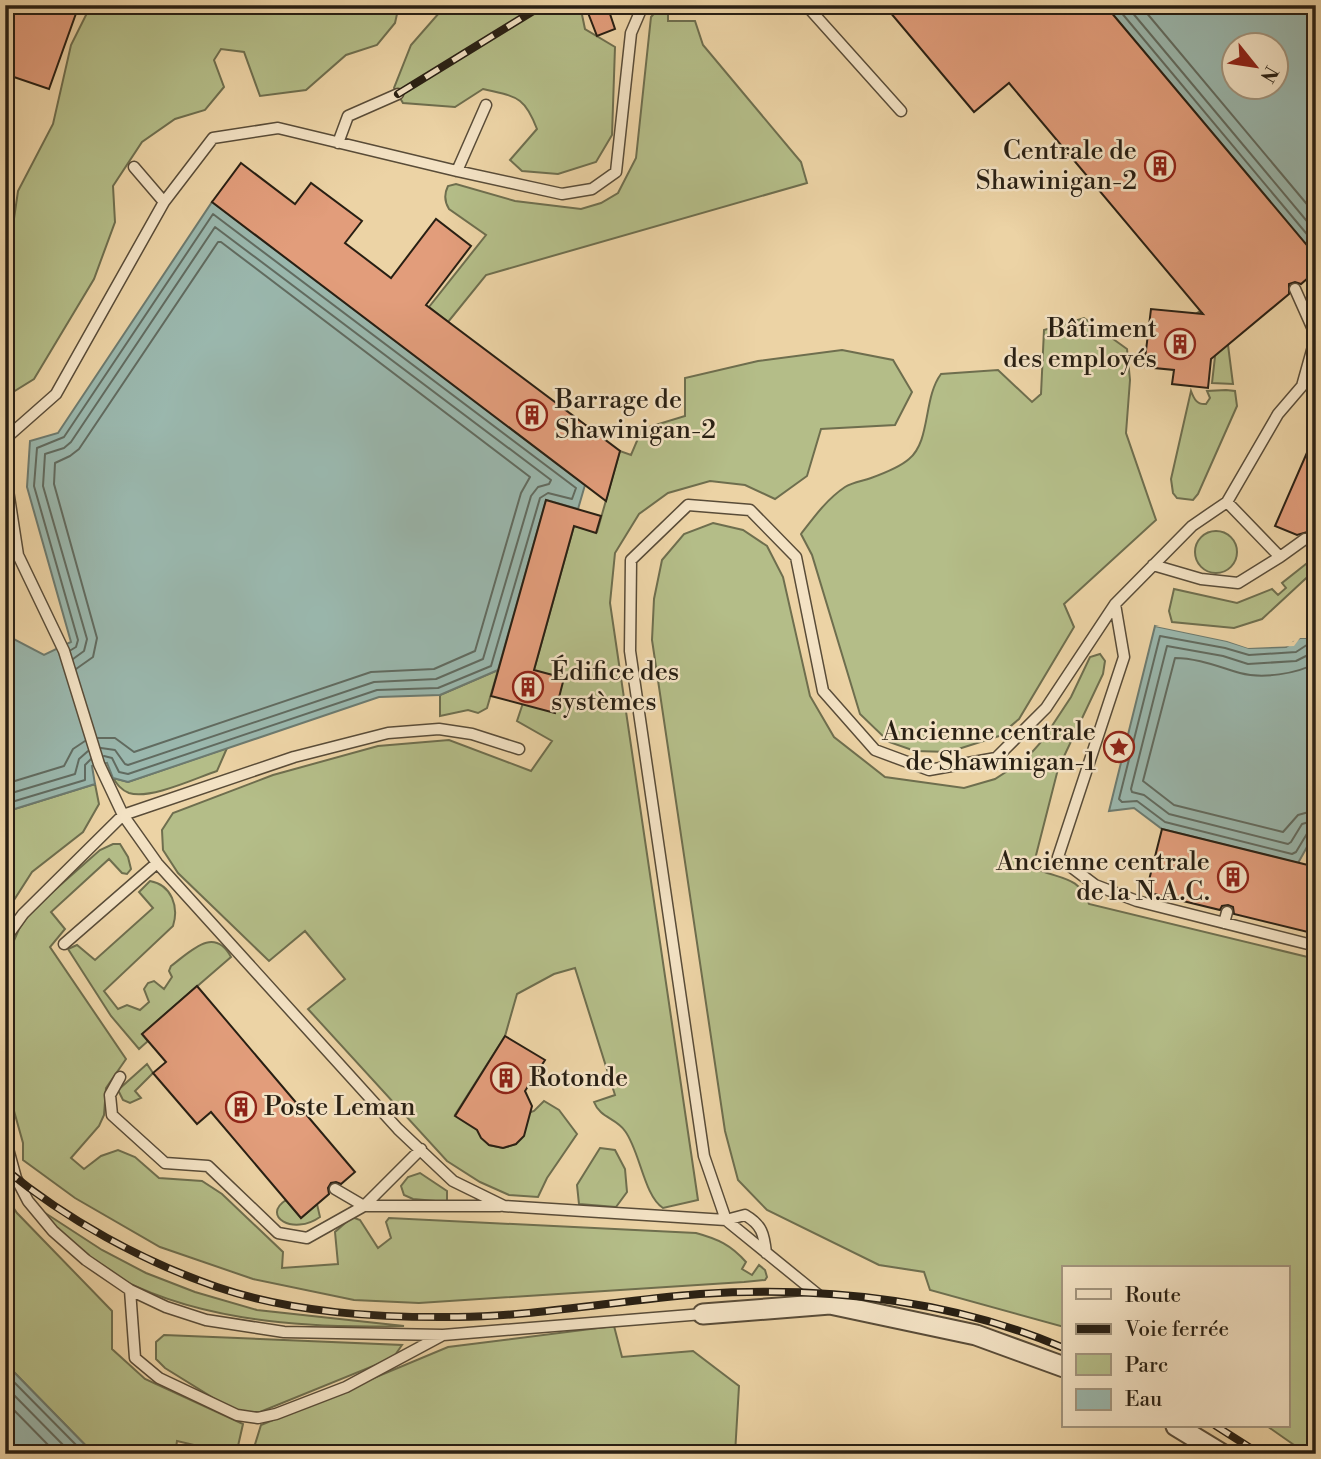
<svg xmlns="http://www.w3.org/2000/svg" width="1321" height="1459" font-family="'Libre Bodoni',serif">
<style>
.green{fill:#b4bd88;stroke:#6e6e4e;stroke-width:2}
.water{fill:#9ab7ad;stroke:#6c7a6f;stroke-width:2;fill-rule:evenodd}
.pier{fill:#ecd3a5}
.lines{fill:none;stroke-linecap:round;stroke-linejoin:round}
.shore{stroke:#616b60;stroke-width:2}
.building{fill:#e29d7b;stroke:#281f13;stroke-width:2}
.lane-casing{stroke:#594c38;stroke-width:13}
.street-casing{stroke:#594c38;stroke-width:23}
.lane{stroke:#f3e2c4;stroke-width:10}
.street{stroke:#f3e2c4;stroke-width:19}
.rail-casing{stroke:#281f13;stroke-width:8}
.rail{stroke:#f3e2c4;stroke-width:5;stroke-dasharray:16;stroke-linecap:butt}
.labels{text-anchor:middle;dominant-baseline:central;stroke-width:5;stroke-linejoin:round;paint-order:stroke}
.poi-label{font-size:26px;fill:#281f13;stroke:#f3e2c4;text-anchor:end}
</style>
<rect width="100%" height="100%" fill="#ecd3a5"/>
<filter id="stains"><feTurbulence type="fractalNoise" baseFrequency=".00286" numOctaves="4"/><feColorMatrix values="0 0 0 0 .2 0 0 0 0 .09 0 0 0 0 .02 0 0 0 .5 -.17"/></filter>
<radialGradient id="worn" r=".72"><stop offset=".6" stop-color="#630" stop-opacity="0"/><stop offset="1" stop-color="#630" stop-opacity=".3"/></radialGradient>
<path class="green" d="M91,5h308l-4,18 -18,22 -31,10 -40,35 -46,6 -16,-44 -23,-3 -7,11 10,27 -19,23 -30,9 -33,23 -29,44 2,36 -21,57 -60,100 -29,18v-136l4,-8 9,-62 35,-67 18,-79z
M446,5h134l5,24 30,18 -3,88 -16,27 -38,12 -36,-3 -12,-11 27,-31c-13,-34 -21,-32 -54,-40l-28,18 -52,-4 -9,-15 17,-43z
M665,5h3v16h27l8,24 98,117 6,21 -321,92 -38,47 -19,-15 57,-72 -37,-26c-5,-8 -5,-15 -1,-23l8,-2 59,17 66,8 20,-6 17,-10 18,-35 15,-141 7,-8z
M1200,311l28,34 5,39 -21,-1 4,-35 -22,-33z
M1084,318l43,31 3,31 -4,53 30,87 -92,84 10,23 -55,92 -20,17 -50,16 -34,-1 -26,-9 -29,-28 -48,-159 -11,-21c13,-17 26,-35 44,-47 8,-5 18,-6 26,-9 11,-4 29,-11 38,-19 22,-18 14,-61 32,-85l57,-4 34,32 9,-8 3,-64z
M842,350l51,10 19,32 -17,33 -74,4 -14,47 -32,23 -30,-14 -35,-4 -42,12 -29,21 -24,39 -5,50 88,597 -35,8c-19,-12 -23,-57 -38,-77 -9,-13 -25,-13 -31,-29l21,-7 -40,-127 -21,6 -37,20 -12,42 -50,79 20,11 14,19 14,3 13,-4 7,-29 11,-4 10,-10 15,9 18,24 -30,44 -9,19 -29,-2 -29,-13 -33,-21 -139,-152 37,-30 -40,-48 -36,30 -91,-88 -15,-23 -1,-20 11,-17 100,-38 105,-29 71,-6 82,31 21,-30 -35,-20 17,-51 40,-144 23,6 23,-81 11,4 11,-26 43,-13v-38l73,-17z
M1226,390l9,1 2,15 -39,88 -5,6 -16,-2 -4,-5 -2,-14 20,-88c3,8 6,14 15,13l4,-6 -3,-7z
M713,523l30,7 24,16 16,31 27,119 24,41 51,40 79,11 31,-9 31,-20 16,-18 29,-44 19,-40 10,-3 5,7 -2,13 -45,95 -25,98c24,13 46,7 56,37l227,55v495h-9l-40,-28h21v-158h-224v59l-134,-37 -6,-18 -45,-7 -112,-55 -29,-30 -13,-49 -73,-491 2,-41 8,-39 22,-26z
M1195 552a21 21 0 1 1 42 0a21 21 0 1 1-42 0Z
M1316,556v13l-54,50 -28,9 -62,-6 -3,-11 5,-22 63,14 35,-14 6,6 8,-7 -4,-5z
M498,670l-11,38 -9,5 -10,-3 -28,6v-21z
M227,748l-10,23c-21,7 -67,29 -88,22 -8,-3 -12,-9 -16,-15l15,4z
M95,784l4,20 -16,28 -51,40 -27,42v-102z
M113,844h7l8,13 3,12 -4,5 -5,-1 -13,-14 -58,53 14,17 -15,18 76,112 -20,29 -2,27 -5,11 -28,32 13,11 17,-13 17,-6 17,7 24,21 43,3 20,13 61,58 -1,16 56,-4 -3,-32 17,-15 8,3 18,28 13,-10 -5,-16 3,-4 307,15c22,6 35,12 50,29l-4,7 10,6 7,-10 6,5 2,7 -2,3 -21,2 -325,21 -65,-3 -101,-21 -93,-32 -85,-49 -52,-38v-17l-18,-64v-118l14,-32 13,-19 68,-60z
M150,881c22,4 29,26 23,45l-69,65 14,18 9,-4 13,5 9,-8 -5,-13 4,-6 6,-2 10,8 8,-12 -3,-6 2,-5c19,-14 43,-41 60,-9l-89,77 6,7 -9,8 -28,-33 -43,-67 9,-4 18,15 58,-52 -14,-16z
M147,1064l6,9 -18,18 6,7 -11,5 -7,-3 -5,-10z
M600,1148l15,2 10,19 2,23 -11,15 -37,-3 -2,-19z
M420,1173l27,18v11l-34,-3 -9,-4 -3,-9 7,-9z
M5,1195l12,18 95,98v38l33,30 98,45 -5,22 -6,8 -55,-13 -2,13h-81l-89,-91z
M286,1200l15,18 16,-14 3,13c-27,19 -59,-1 -34,-17z
M39,1209l63,41 44,23 49,19 62,18 147,16c-102,3 -225,-5 -312,-64 -20,-14 -37,-36 -53,-53z
M614,1326l8,31 71,-6 46,35 -4,68h-483l9,-29 187,-78z
M164,1335l238,10 -9,13 -133,54h-24l-71,-44 -9,-9v-17z"/>
<path class="water" d="M1105,5h211v251zM1234,46h42v42h-42z
M212,202l373,283 -7,24 -32,-9 -48,170 -58,25 -61,2 -251,85 -15,-4 -6,-15 -15,3 3,18 -90,28v-174l5,-1 34,18 27,-13 -44,-155 3,-46 28,-8z
M1155,626l72,15 22,7 37,-1 14,-9h7l9,-10v203l-18,32 -136,-34 -28,-21 -25,3z
M5,1363l89,91h-89z"/>
<path class="pier" d="M1163,625l65,12 21,7 44,-2 5,-7h8l8,-10 2,3 -9,10h-7l-6,8 -46,2 -21,-7 -72,-15z"/>
<g class="lines">
<path class="shore" d="M1115,5l201,240
M1126,5l190,227
M1140,5l176,210
M1316,639l-20,13 -47,3 -24,-7 -65,-12 -41,163 3,3 15,-1 28,21 127,32 4,-2 12,-20 8,-3
M71,650l5,-3 2,-7 -44,-154 3,-38 27,-11 149,-223 363,274 -4,11 -24,-6 -8,5 -49,168 -53,22 -61,2 -249,84 -9,-2 -7,-14 -8,-2
M1316,651l-20,10 -48,3 -25,-8 -56,-10 -36,143 1,3 12,3 25,19 119,30 3,-2 11,-18 14,-4
M73,659l11,-8 3,-12 -44,-153 2,-32 19,-6 7,-6 144,-215 336,253 -2,4 -11,3 -7,9 -48,163 -47,20 -62,3 -246,83 -3,-1 -10,-14 -14,-2
M1316,663c-19,11 -54,16 -76,10 -21,-6 -43,-15 -65,-15l-32,123 31,24 109,27 15,-17 18,-5
M76,669l17,-12 4,-19 -43,-154 1,-21 15,-7 9,-7 139,-207h3l309,235 -9,16 -46,158 -41,18 -63,3 -237,80 -19,-14h-17
M5,784l59,-18 9,-17 12,-8
M5,795l70,-21 4,-15 9,-8
M5,804l80,-24v-15l6,-6
M5,1373l80,81
M5,1386l67,68
M5,1401l52,53"/>
</g>
<path class="building" d="M5,5h74l-30,84 -44,-15z
M585,5h22l8,24 -18,7z
M884,5h221l211,251v15l-15,13 -6,-2 -6,2v10l-78,65 -3,29 -36,-4 2,-14 -30,-3 7,-58 52,5 -194,-231 -35,29z
M241,163l54,41 16,-21 51,38 -17,22 46,35 45,-59 35,27 -45,59 194,146 -14,50 -394,-299z
M1316,432v111l-4,-1 -1,-7 -4,-3 -10,3 -22,-9z
M546,500l55,16 -5,17 -22,-7 -40,144 30,8 -9,35 -64,-17z
M1162,829l154,38v67l-82,-20 -1,-7 -5,-2 -6,1 -2,4 -74,-18z
M197,986l158,186 -14,12 -5,-2 -5,1 -3,5 1,6 -28,24 -90,-106 -14,12 -44,-51 13,-11 -24,-28z
M505,1036l40,24 -20,31 7,15 -8,30 -8,8 -13,4 -14,-3 -8,-7 -4,-8 -22,-14z"/>
<g class="lines">
<g class="lane-casing">
<path id="lane" d="M806,5l95,106
M338,143l10,-27 50,-22
M134,167l30,35
M457,171l29,-66
M5,439l51,-45 108,-192 49,-64 65,-10 179,43 105,23 30,-5 24,-17 15,-139 12,-28
M5,471l13,84 46,96 35,113 24,51 34,48 241,266 55,52 51,25 222,14 19,-5c17,10 19,19 21,38
M1280,557l25,-18
M1153,565l48,14 37,4 42,-26 -53,-55
M1115,604l9,53 -66,200 37,28 42,16 179,45
M1224,923l3,-11
M5,939l18,-25 100,-99 171,-58 94,-24 51,-4 33,5 47,15
M64,944l93,-81
M120,1077l-10,18 2,20 53,48 43,3 70,67 29,5 57,-32 57,-57
M5,1138l11,40 12,23 25,30 33,29 44,30 36,17 40,13 78,12 159,3 260,-21
M335,1189l29,17h136
M130,1290l5,68 24,20 78,37 21,3 18,-4 70,-27 95,-51
M827,1302l-101,-82 -22,-64 -74,-505 1,-91 57,-55 62,5 46,47 27,134 52,59 54,20 67,-12 50,-50 69,-104 77,-78 35,-24 51,-88 24,-28 14,-50 -21,-47"/>
</g>
<g class="street-casing">
<path id="street" d="M703,1314l127,-10 146,31 88,32
M1176,1426l46,28"/>
</g>
<use href="#lane" class="lane"/>
<use href="#street" class="street"/>
<g class="rail-casing">
<path id="rail" d="M398,94l145,-89
M5,1169c62,51 137,92 212,118 76,26 161,31 241,30 81,-1 162,-17 242,-23 124,-8 249,5 364,54
M1216,1426l44,28"/>
</g>
<use href="#rail" class="rail"/>
</g>
<defs>
<g id="building-ring" transform="scale(1.575)"><circle r="9.5" fill="#f3e2c4" stroke="#8f2418" stroke-width="1.5"/><path d="M-4-6H4V6H1V3H-1V6H-4ZM-2.5-4.3h1.7v1.8h-1.7ZM.8-4.3h1.7v1.8H.8ZM-2.5-1h1.7V.8h-1.7ZM.8-1h1.7V.8H.8Z" fill="#8f2418"/></g>
<g id="sight-ring" transform="scale(1.575)"><circle r="9.5" fill="#f3e2c4" stroke="#8f2418" stroke-width="1.5"/><path d="M0-6L1.8-2.2L6-1.7L2.9 1.2L3.7 5.4L0 3.3L-3.7 5.4L-2.9 1.2L-6-1.7L-1.8-2.2Z" fill="#8f2418"/></g>
</defs>
<g fill-rule="evenodd">
<use href="#building-ring" x="1160" y="166"/>
<use href="#building-ring" x="1180" y="344"/>
<use href="#building-ring" x="532" y="415"/>
<use href="#building-ring" x="528" y="687"/>
<use href="#sight-ring" x="1119" y="747"/>
<use href="#building-ring" x="1233" y="877"/>
<use href="#building-ring" x="506" y="1078"/>
<use href="#building-ring" x="241" y="1107"/>
</g>
<g class="labels">
<g class="poi-label">
<text x="1137" y="151">Centrale de<tspan x="1137" dy="30">Shawinigan-2</tspan></text>
<text x="1157" y="329">Bâtiment<tspan x="1157" dy="30">des employés</tspan></text>
<text x="555" y="400" text-anchor="start">Barrage de<tspan x="555" dy="30">Shawinigan-2</tspan></text>
<text x="551" y="672" text-anchor="start">Édifice des<tspan x="551" dy="30">systèmes</tspan></text>
<text x="1096" y="732">Ancienne centrale<tspan x="1096" dy="30">de Shawinigan-1</tspan></text>
<text x="1210" y="862">Ancienne centrale<tspan x="1210" dy="30">de la N.A.C.</tspan></text>
<text x="529" y="1078" text-anchor="start">Rotonde</text>
<text x="264" y="1107" text-anchor="start">Poste Leman</text>
</g>
</g>
<rect width="1321" height="1459" fill="none" stroke="#ecd3a5" stroke-width="28"/>
<rect x="7" y="7" width="1307" height="1445" fill="none" stroke="#281f13" stroke-width="3.5"/>
<rect x="14" y="14" width="1293" height="1431" fill="none" stroke="#281f13" stroke-width="2"/>
<rect x="1062" y="1266" width="228" height="161" fill="#f3e2c4" stroke="#a2947d" stroke-width="2"/>
<rect x="1076" y="1289" width="35" height="10" fill="#f3e2c4" stroke="#a2947d" stroke-width="2"/>
<text x="1125" y="1302" font-size="21" fill="#281f13">Route</text>
<rect x="1076" y="1324" width="35" height="10" fill="#281f13" stroke="#a2947d" stroke-width="2"/>
<text x="1125" y="1336" font-size="21" fill="#281f13">Voie ferrée</text>
<rect x="1076" y="1354" width="35" height="21" fill="#b4bd88" stroke="#a2947d" stroke-width="2"/>
<text x="1125" y="1372" font-size="21" fill="#281f13">Parc</text>
<rect x="1076" y="1389" width="35" height="21" fill="#9ab7ad" stroke="#a2947d" stroke-width="2"/>
<text x="1125" y="1406" font-size="21" fill="#281f13">Eau</text>
<g transform="translate(1255 66) rotate(120)"><circle r="33" fill="#f3e2c4" stroke="#a2947d" stroke-width="2"/>
<path d="M0-5L12 26L0 18L-12 26Z" fill="#8f2418"/>
<text y="-10" font-size="19" font-weight="bold" text-anchor="middle" fill="#281f13">N</text>
</g>
<rect width="100%" height="100%" filter="url(#stains)"/>
<rect width="100%" height="100%" fill="url(#worn)"/>
</svg>
